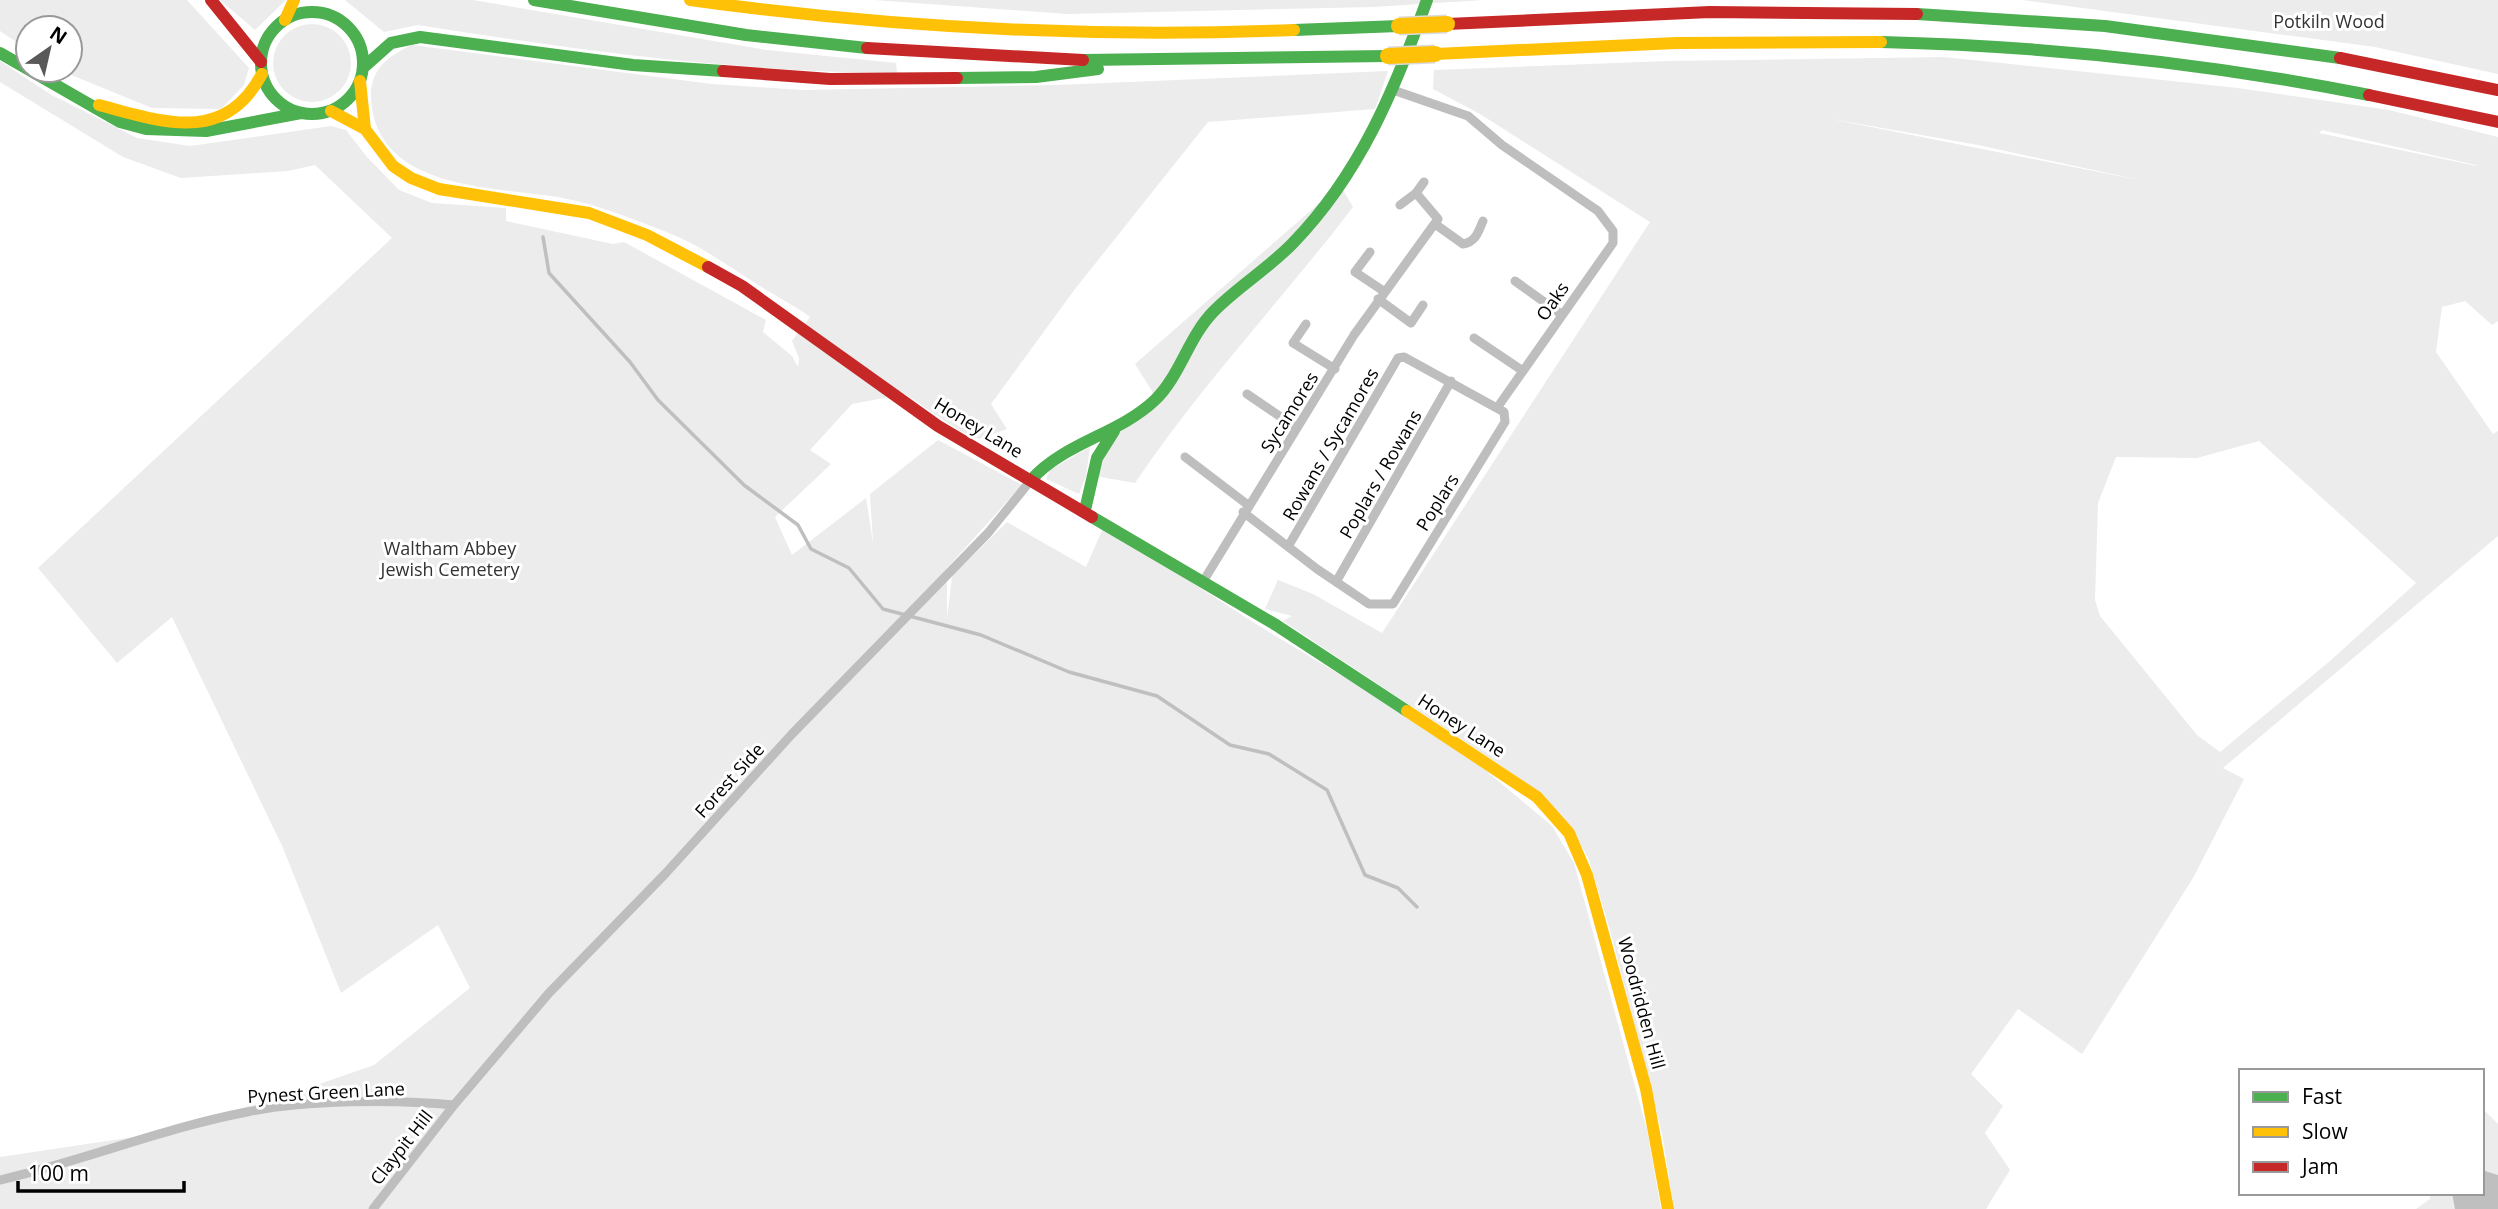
<svg xmlns="http://www.w3.org/2000/svg" width="2498" height="1209" font-family="'Open Sans',sans-serif">
<style>
.green{fill:#ececec;fill-rule:evenodd}
.water{fill:#bfbfbf}
.lines{fill:none;stroke-linecap:round;stroke-linejoin:round}
.stream{stroke:#bfbfbf;stroke-width:3.5}
.street{stroke:#bebebe;stroke-width:9}
.fast{stroke:#4caf50;stroke-width:12}
.slow{stroke:#ffc107;stroke-width:12}
.jam{stroke:#c62828;stroke-width:12}
.slow-bridge-casing{stroke:#dbdbdb;stroke-width:19;stroke-linecap:butt}
.slow-bridge{stroke:#ffc107;stroke-width:16}
.labels{text-anchor:middle;dominant-baseline:central;stroke-width:6;stroke-linejoin:round;paint-order:stroke}
.park-label{font-size:18px;fill:#333;stroke:#fff}
.street-label{font-size:18px;fill:#000;stroke:#fff}
</style>
<rect width="100%" height="100%" fill="#fff"/>
<path class="green" d="M0,0h187l62,68 -5,17 -23,24 -69,-1 -93,-38h11v-42h-42v22l-28,-19z
M220,0h66l-31,30z
M345,0h128l294,50 129,13 1,10c-162,-1 -320,-23 -479,-48l-34,7z
M874,0h610l-111,7 -305,7z
M2023,0h475v74l-123,-27z
M273 63a39 39 0 1 1 78 0a39 39 0 1 1-78 0Z
M412,45l300,39 92,6 253,-5 331,-14 -13,38 -167,13 -133,167 -84,115 16,25 -28,10 -19,-8 -55,-37 -53,10 -42,46 21,14 -56,53 17,38 74,-57 7,45 -3,-49 68,-54 84,45 -75,83v50l5,-42 55,-54 79,45 18,-41 152,98 108,65 120,80 68,57 22,37 73,267 14,79h-1661v-52l134,-20 142,-38 98,-34 96,-77 -32,-63 -97,68 -58,-145 -111,-231 -55,46 -79,-95 354,-330 -77,-73 -27,6 -107,7 -58,-21 -123,-75v-21l50,33 87,44 53,8 141,-20 15,4 21,27 32,33 33,13 74,5v13l107,23 11,-2 142,78 -3,12 29,24 6,11 1,-9 -7,-17 18,-24c-16,-12 -33,-20 -50,-31 -29,-18 -58,-40 -91,-53 -34,-13 -70,-28 -106,-35 -67,-12 -186,-6 -192,-99 -2,-29 18,-44 41,-54z
M1944,57l294,31 151,22 109,27v184l-6,4 -27,-24 -23,6 -6,45 57,82 5,-3v105l-275,232 21,11 -51,99 -111,176 -64,-45 -47,65 32,32 -18,27 25,37 -24,39h-312l-12,-75 -52,-204 -21,-70 -15,-29 -53,-52 -238,-158 9,-5 -27,-7 13,-29 35,14 69,39 268,-411 -170,-108 -47,-25 1,-19 234,-9zM1826,118l152,27 157,34h-1zM2322,130l154,35 1,1 -158,-33zM2259,441l157,142 -86,78 -110,91 -23,-17 -97,-119 -5,-16 3,-97 18,-46 81,1z
M1340,185l13,22c-71,93 -153,179 -218,276l-40,-7 21,-44 44,-28 -25,-40z
M1090,447l-4,29 -7,18 -33,-15 4,-9z
M2482,1108l16,16v85h-82l14,-10 -1,-6h53z"/>
<path class="water" d="M2482,1170l16,5v34h-43l-3,-16h30z"/>
<g class="lines">
<path class="stream" d="M543,237l6,36 81,89 28,38 86,85 54,40 13,24 38,19 34,41 98,26 88,37 88,24 73,49 39,9 58,36 38,85 33,13 19,19"/>
<path class="street" d="M1393,90l75,26 34,29 96,66 15,20v12l-116,165
M1400,205l16,-12
M1435,224l28,20c13,-2 15,-12 20,-23
M1370,252l-15,20 30,20
M1515,281l46,33
M1378,299l33,24 12,-18
M1306,324l-13,19 42,26
M1474,338l49,33
M1247,394l50,34
M1185,457l63,48
M1243,512l74,57 52,35h24l112,-182 -1,-10 -100,-55 -6,1 -109,187
M1204,580l150,-245 84,-116 -22,-26 8,-11
M1336,582l115,-201
M0,1180c83,-19 163,-52 247,-68 57,-12 148,-13 207,-7
M373,1209l81,-104 95,-112 116,-119 127,-140 196,-201 43,-53"/>
<path class="fast" d="M534,0l212,35 121,13
M261 63a51 51 0 1 1 102 0a51 51 0 1 1-102 0Z
M1917,14l188,12 235,32
M1294,30l105,-4
M1881,42c164,4 327,21 488,53
M0,53l120,69 26,7 60,2 95,-18
M1083,60l305,-4
M364,67l27,-24 29,-6 213,28 90,6
M957,78l79,-1 62,-8
M1031,480c34,-38 87,-45 124,-80 25,-24 33,-62 58,-88 24,-25 55,-43 80,-69 67,-69 102,-154 134,-243
M1085,510l12,-52 17,-27
M1092,517l184,108 131,86"/>
<path class="slow" d="M690,0c201,28 401,38 604,30
M285,20l9,-20
M1435,54l241,-11 205,-1
M360,81l5,48
M99,105c64,17 125,40 163,-31
M331,111l34,18 28,37 18,12 28,11 150,24 58,22 61,32
M1407,711l130,86 32,36 18,42 59,214 22,120"/>
<path class="jam" d="M211,0l50,62
M1447,24l263,-12 207,2
M867,48l216,12
M2340,58l158,32
M723,71l107,8 127,-1
M2369,95l129,27
M708,267l34,19 196,140 154,91"/>
<g class="slow-bridge-casing">
<path id="slow-bridge" d="M1399,26l48,-2
M1388,56l47,-2"/>
</g>
<use href="#slow-bridge" class="slow-bridge"/>
</g>
<g class="labels">
<g class="park-label">
<text x="2329" y="21">Potkiln Wood</text>
<text x="450" y="548">Waltham Abbey<tspan x="450" dy="21">Jewish Cemetery</tspan></text>
</g>
<g class="street-label">
<text transform="translate(1552 301) rotate(-55)">Oaks</text>
<text transform="translate(1289 412) rotate(-58)">Sycamores</text>
<text transform="translate(979 427) rotate(31)">Honey Lane</text>
<text transform="translate(1330 444) rotate(-60)">Rowans / Sycamores</text>
<text transform="translate(1380 474) rotate(-60)">Poplars / Rowans</text>
<text transform="translate(1437 502) rotate(-58)">Poplars</text>
<text transform="translate(1462 725) rotate(33)">Honey Lane</text>
<text transform="translate(729 780) rotate(-48)">Forest Side</text>
<text transform="translate(1642 1003) rotate(75)">Woodridden Hill</text>
<text transform="translate(326 1092) rotate(-3)">Pynest Green Lane</text>
<text transform="translate(401 1147) rotate(-52)">Claypit Hill</text>
</g>
</g>
<rect x="2239" y="1069" width="245" height="126" fill="#ffffff" stroke="#999999" stroke-width="2"/>
<rect x="2253" y="1092" width="35" height="10" fill="#4caf50" stroke="#999999" stroke-width="2"/>
<text x="2302" y="1104" font-size="21" fill="#000000">Fast</text>
<rect x="2253" y="1127" width="35" height="10" fill="#ffc107" stroke="#999999" stroke-width="2"/>
<text x="2302" y="1139" font-size="21" fill="#000000">Slow</text>
<rect x="2253" y="1162" width="35" height="10" fill="#c62828" stroke="#999999" stroke-width="2"/>
<text x="2302" y="1174" font-size="21" fill="#000000">Jam</text>
<g transform="translate(49 49) rotate(34)"><circle r="33" fill="#ffffff" stroke="#999999" stroke-width="2"/>
<path d="M0-5L12 26L0 18L-12 26Z" fill="#595959"/>
<text y="-10" font-size="19" font-weight="bold" text-anchor="middle" fill="#000000">N</text>
</g>
<path d="M18 1181v10h166v-10" fill="none" stroke="#000000" stroke-width="3.5"/>
<text x="28" y="1181" font-size="21" fill="#000000" stroke="#ffffff" stroke-width="5" paint-order="stroke">100 m</text>
</svg>
